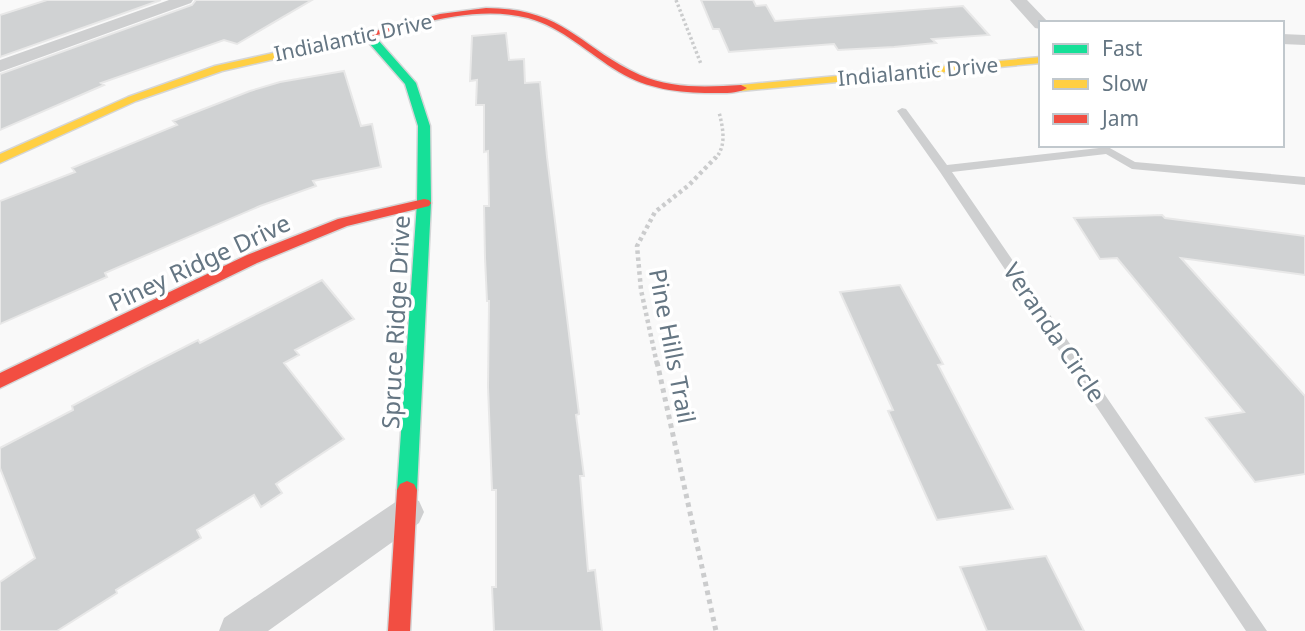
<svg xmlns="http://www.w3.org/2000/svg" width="1305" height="631" font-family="'Noto Sans',sans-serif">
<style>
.building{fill:#d0d2d3;stroke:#e8e8e8;stroke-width:2}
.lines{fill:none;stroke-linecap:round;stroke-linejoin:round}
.fast-casing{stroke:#d5d6d7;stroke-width:3}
.slow-casing{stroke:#d5d6d7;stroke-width:3}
.jam-casing{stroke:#d5d6d7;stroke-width:3}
.path-far2{stroke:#cbcccd;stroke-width:3.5;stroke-dasharray:2.5 2.5;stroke-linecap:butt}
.path-far1{stroke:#cbcccd;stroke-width:4.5;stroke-dasharray:3.5 3.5;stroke-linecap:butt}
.path{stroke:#cbcccd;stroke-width:5;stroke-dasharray:4.5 4.5;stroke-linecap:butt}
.lane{fill:#cecfd0;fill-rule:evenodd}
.street{fill:#cecfd0;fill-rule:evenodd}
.fast{fill:#16e098;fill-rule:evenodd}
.slow{fill:#ffcf43;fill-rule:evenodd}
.jam{fill:#f24e42;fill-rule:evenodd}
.labels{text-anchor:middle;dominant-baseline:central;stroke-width:7;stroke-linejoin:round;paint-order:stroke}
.far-street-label{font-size:21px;fill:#657683;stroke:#fff}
.street-label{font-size:24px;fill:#657683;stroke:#fff}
</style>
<rect width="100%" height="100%" fill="#f9f9f9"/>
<path class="building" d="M47,0h114l-161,57v-42z
M196,0h116l-75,44 -13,-4 -123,43 3,2 -104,45v-56l192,-69z
M701,0h52l3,6 10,-1 9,16 188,-15 26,29 -57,4 4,4 -42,4 -56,3 -4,-6 -105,8 -10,-23h-6z
M506,33l3,27 15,-1 1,24 15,-1 7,75 32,257 -3,1 8,61h-4l8,95 7,-1 7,61h-108l-2,-44h4v-97h-4l-4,-103 1,-86h-2l-2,-43 -1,-52h5l-1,-55 -4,1v-47h-8l1,-25 -7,1 2,-45z
M344,71l17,55 11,-2 9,43 -68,14 3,5 -56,20 -155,67 2,4 -107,47v-123l75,-29 -3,-4 105,-43 -4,-4 77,-30 30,-9z
M1162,215l3,3 140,18v39l-124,-17 124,138v78l-50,8 -49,-64 38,-6 -127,-154 -17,1 -26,-41z
M322,280l32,39 -59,31 4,5 -15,8 60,76 -68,45 6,9 -21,14 -7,-12 -57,35 4,8 -85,52 1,3 -60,38h-57v-49l35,-24 -35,-90v-20l73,-38 -1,-4 73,-39 53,-27 2,3z
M900,285l43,79 -5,1 75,144 -76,11 -49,-109 5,-1 -53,-118z
M1046,556l38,75h-97l-27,-64z"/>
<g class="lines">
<g class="fast-casing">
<path id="fast" d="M363,32h8l45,51 14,43 1,77 -14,287 -3,6 -7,3 -7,-3 -3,-6 20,-287 1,-77 -13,-42 -42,-48z"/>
</g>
<g class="slow-casing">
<path id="slow" d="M350,36l4,1v4l-132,30 -86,30 -136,62v-9l128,-57 87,-31z
M1041,57v6l-300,28 -6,-3 6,-3z"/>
</g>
<g class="jam-casing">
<path id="jam" d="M486,8c80,1 91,38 154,67 31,14 68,12 101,10l6,3c-9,6 -25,5 -36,5 -32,0 -64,-4 -92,-21 -30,-18 -57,-45 -91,-54 -58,-15 -123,11 -178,24l-5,-3 95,-25z
M424,199l5,1 2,3 -2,3 -82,20 -90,37 -257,125v-15l247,-118 91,-36z
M407,481l7,3 3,6 -7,141h-22l9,-141 3,-6z"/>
</g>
<path class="path-far2" d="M676,0l25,64
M715,159c12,-13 8,-31 4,-47"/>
<path class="path-far1" d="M657,364l-16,-74 -4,-44 18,-34 34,-27 27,-28"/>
<path class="path" d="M657,362l59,269"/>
<path class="lane" d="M902,108l4,1 41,56 161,-18 27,15 170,15v8l-173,-16 -26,-15 -154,18 315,459h-21l-306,-459 -43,-61z"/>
<path class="street" d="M169,0h24l-2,3 -191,69v-12z
M1010,0h17l22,23h-8v6l-6,-1z
M1282,34l23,1v10l-23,-1z
M408,497l11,4 5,11 -5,11 -151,108h-49l5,-13 173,-117z"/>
<use href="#fast" class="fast"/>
<use href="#slow" class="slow"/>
<use href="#jam" class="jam"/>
</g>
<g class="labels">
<g class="far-street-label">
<text transform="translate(353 37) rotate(-12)">Indialantic Drive</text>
<text transform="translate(918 71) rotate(-5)">Indialantic Drive</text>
</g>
<g class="street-label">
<text transform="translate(199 262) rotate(-25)">Piney Ridge Drive</text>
<text transform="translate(395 322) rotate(-87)">Spruce Ridge Drive</text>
<text transform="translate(1055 332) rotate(56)">Veranda Circle</text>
<text transform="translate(673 346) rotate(79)">Pine Hills Trail</text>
</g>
</g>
<rect x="1039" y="21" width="245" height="126" fill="#ffffff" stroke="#c1c8cd" stroke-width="2"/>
<rect x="1053" y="44" width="35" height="10" fill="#16e098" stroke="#c1c8cd" stroke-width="2"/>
<text x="1102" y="56" font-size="21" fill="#657683">Fast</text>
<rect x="1053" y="79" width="35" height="10" fill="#ffcf43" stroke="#c1c8cd" stroke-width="2"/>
<text x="1102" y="91" font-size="21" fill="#657683">Slow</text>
<rect x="1053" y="114" width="35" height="10" fill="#f24e42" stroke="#c1c8cd" stroke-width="2"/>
<text x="1102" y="126" font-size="21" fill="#657683">Jam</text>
</svg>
